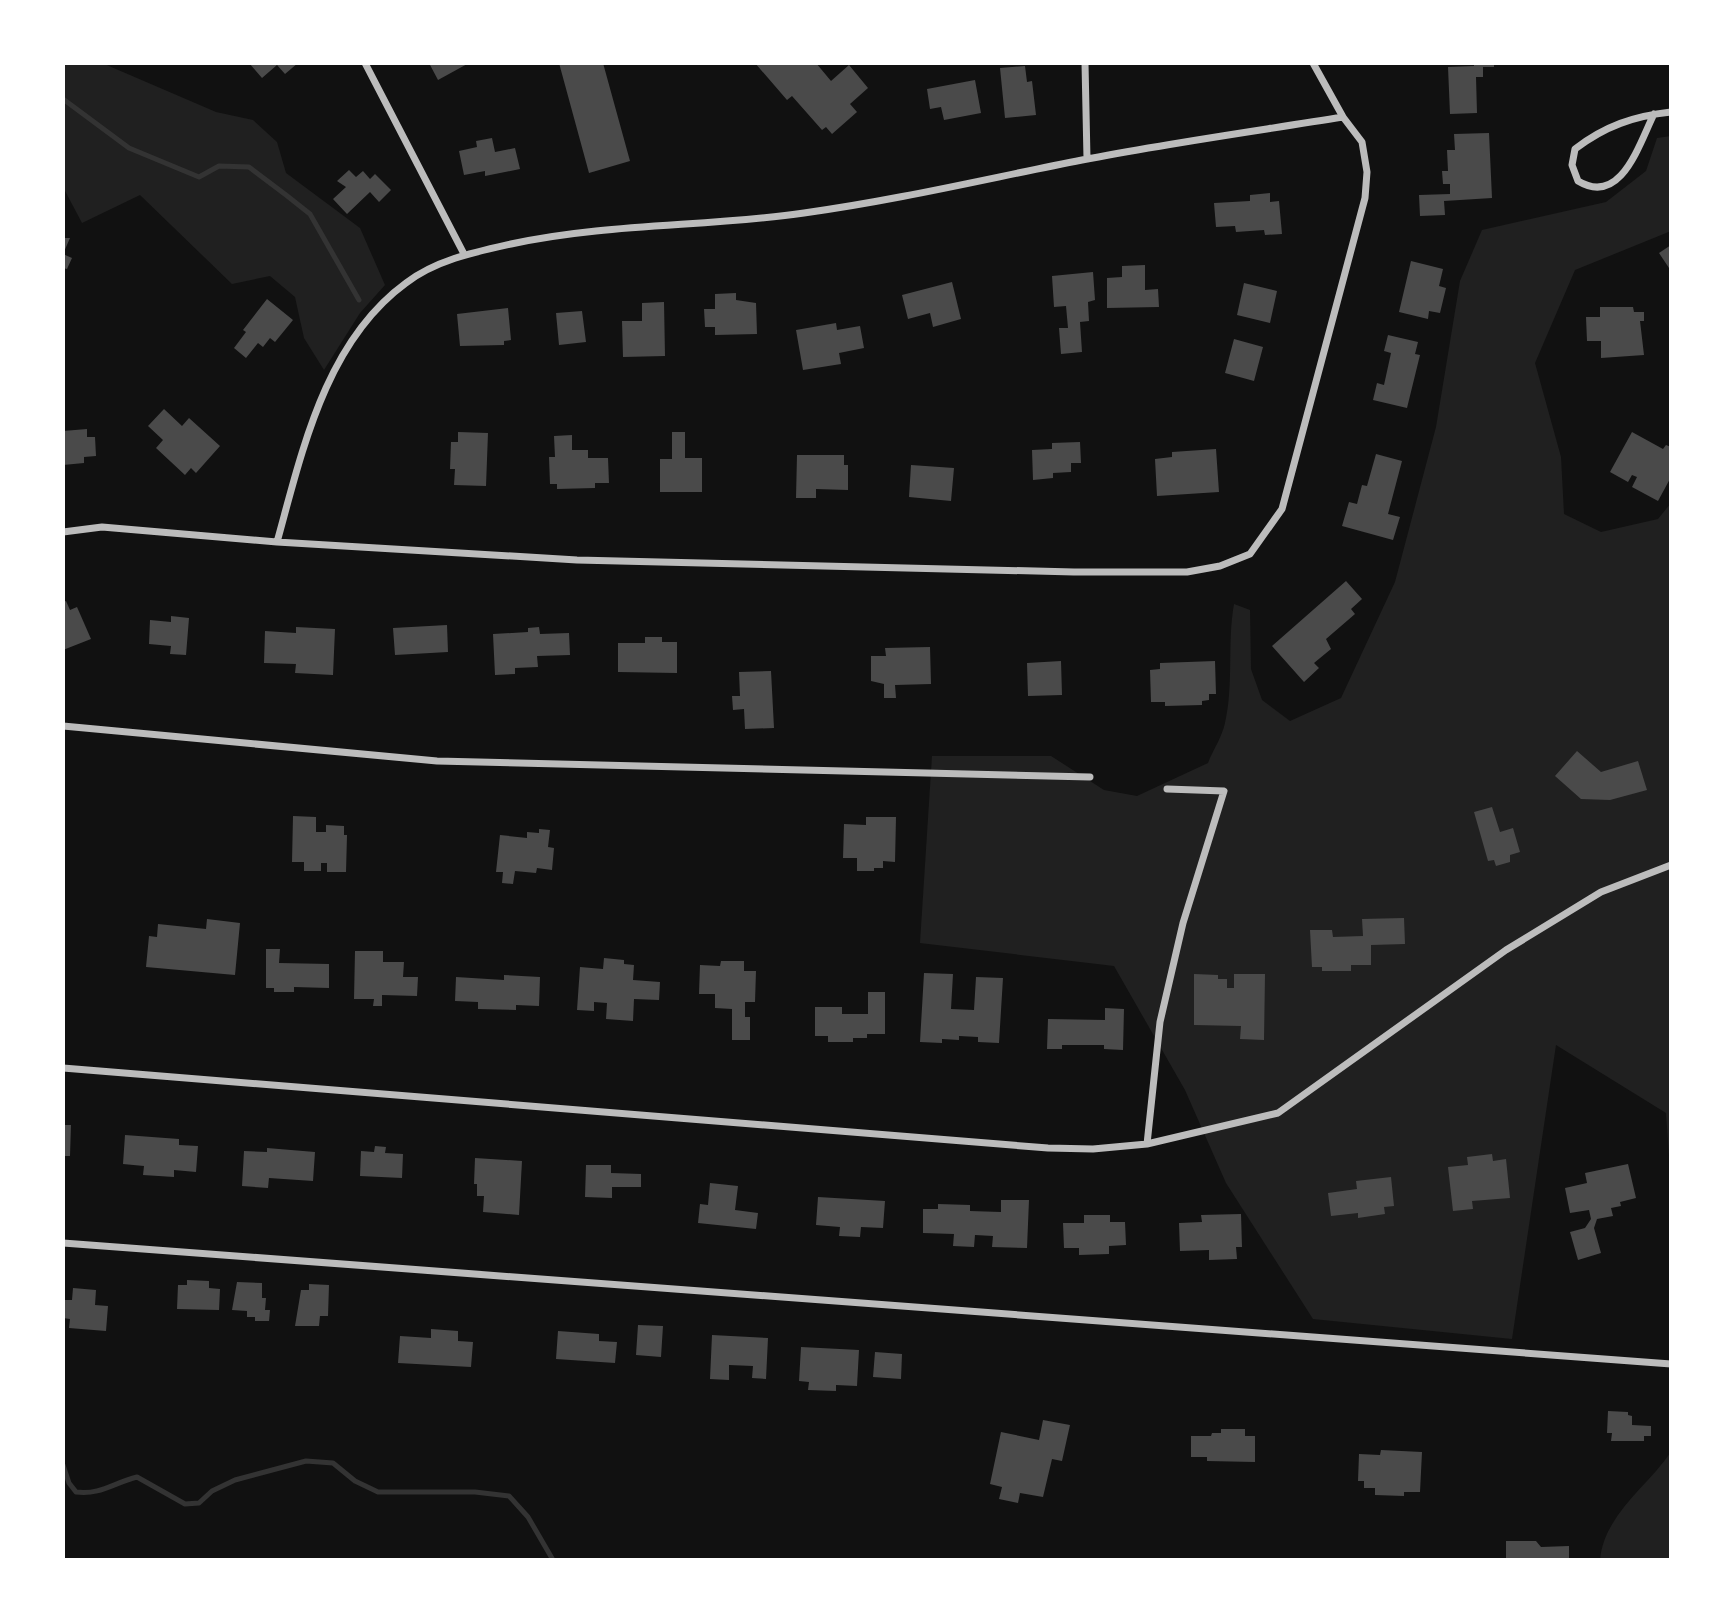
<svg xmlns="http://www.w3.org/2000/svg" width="1734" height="1623" font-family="'Alegreya Sans',sans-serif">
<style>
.green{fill:#202020}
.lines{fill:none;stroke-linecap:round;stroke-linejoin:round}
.stream{stroke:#333;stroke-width:5}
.building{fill:#4a4a4a}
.minor{stroke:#bcbcbc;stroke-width:7}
</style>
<rect width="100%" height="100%" fill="#111"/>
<path class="green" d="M63,63h39l114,49 37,8 24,22 9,31 74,55 25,57 -25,28 -36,57 -20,-32 -9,-41 -25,-21 -38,8 -92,-89 -58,28 -19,-36z
M1671,136v95l-96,39 -40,93 26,94 3,57 37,18 57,-13 13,-16v681l-5,-71 -110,-68 -44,294 -199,-20 -87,-136 -41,-93 -71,-124 -194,-23 12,-187h119l53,34 33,6 71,-33c5,-13 14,-26 17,-40 9,-39 2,-80 9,-119l16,6 1,59 11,31 28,21 51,-23 54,-116 41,-155 24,-146 22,-51 124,-28 40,-31 11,-33z
M1671,1452v108h-71c4,-45 47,-73 71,-108z"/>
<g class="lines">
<path class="stream" d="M63,99l66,49 70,29 20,-11 30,1 37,28 24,19 49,86
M63,1465l6,18 7,9c25,3 37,-9 61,-15l48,27 14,-1 13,-12 23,-11 71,-19 27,2 22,18 23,11h97l34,4 19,21 25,43"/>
</g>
<path class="building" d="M249,63h49l-13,11 -8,-9 -15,13z
M429,63h40l-31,17z
M559,63h44l27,98 -41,12z
M755,63h61l15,18 18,-16 19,23 -18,16 7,8 -25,22 -6,-7 -4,3 -30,-34 -5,4z
M1474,63h20v4h-11v10h-7l1,36 -27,1 -2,-47 26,-1z
M1025,66l2,16 5,-1 4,34 -31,3 -5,-50z
M975,80l6,33 -37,7 -3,-13 -11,2 -3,-20z
M1489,133l3,65 -48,3 1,14 -25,1 -1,-21 31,-1v-10h-7l-1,-13h6l-1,-21h8l-1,-16z
M492,138l3,14 20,-4 5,21 -35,7v-5l-21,4 -5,-24 18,-4 -1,-6z
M349,170l7,7 7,-6 7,8 5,-5 16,16 -12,12 -9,-10 -23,22 -14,-15 13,-12 -9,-6z
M1270,193v9l9,-1 3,33 -17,1 -1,-5 -28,2 -1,-6 -19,1 -2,-24 36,-2v-6z
M63,238h7l-7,16 9,4 -5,11 -4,-1z
M1671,245v26l-12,-18z
M1411,261l32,8 -4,17 7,2 -6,25 -11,-2 -1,8 -29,-7z
M1145,265v25l13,-1 1,18 -52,1v-30l15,-1v-11z
M1093,272l2,28 -7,2 1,19 -9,1 2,30 -21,2 -2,-26h9l-2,-22 -12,1 -2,-31z
M952,282l9,37 -28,8 -3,-14 -22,6 -6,-24z
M1244,283l33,8 -7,32 -33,-8z
M736,293v7l20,3 1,31 -42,1v-8h-10l-1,-18h11v-15z
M267,299l26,21 -18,22 -5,-4 -7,9 -5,-4 -12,15 -12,-10 12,-16 -3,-2z
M664,302l1,54 -42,1 -1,-36h20v-18z
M1600,307h33l1,5h10v9h-4l4,34 -43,3v-17h-14l-1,-24h14z
M508,308l3,32 -7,1v4l-44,1 -3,-32z
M582,311l4,31 -27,3 -3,-32z
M836,323l1,7 23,-4 4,22 -25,5 2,11 -38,6 -7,-40z
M1388,335l30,7 -3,12 5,1 -13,53 -34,-8 4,-17 7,2 7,-32 -7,-2z
M1234,339l29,8 -9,34 -29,-8z
M164,409l18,17 7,-8 31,28 -24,27 -5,-5 -6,7 -29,-27 7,-8 -15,-14z
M87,429v8h8l1,19 -12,1v6l-21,2v-34z
M458,432l30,1 -2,53 -32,-1 1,-16h-5l1,-27h7z
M672,432h13v26h17v34h-42v-33h12z
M1632,432l31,17 3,-4 5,2v30l-13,24 -26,-14 5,-10 -5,-2 -4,7 -18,-10z
M572,435v15h16v8h20l1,25h-14v5l-38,1v-5h-7l-1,-27h6l-1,-21z
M1080,442l1,21h-10v9l-18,1v5l-20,2 -1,-30 20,-1v-6z
M1216,449l3,43 -62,4 -2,-37 17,-2v-5z
M1376,454l26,7 -14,53 12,3 -7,23 -51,-14 7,-24 8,2 5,-19 5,1z
M797,455h47v10h4v25l-32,-1v9h-20z
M911,465l43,3 -3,33 -42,-4z
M1346,581l16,18 -11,10 4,5 -29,25 5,10 -17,14 5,5 -15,14 -32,-36z
M66,601l4,9 7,-3 14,32 -28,11v-48z
M171,616l18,2 -3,37 -16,-1 1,-8 -22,-2 1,-24 21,2z
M447,625l1,27 -53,3 -2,-27z
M296,627l39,2 -2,46 -38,-2 1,-9 -32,-1 1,-32 31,2z
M539,627l1,7 29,-1 1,22 -33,1 1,11 -23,1v6l-20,1 -2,-41 35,-2v-4z
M645,637h17v5h15v31l-59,-1v-29h27z
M930,647l1,37 -36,1 1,13h-12v-14l-13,-3v-25h15l-1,-8z
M1061,661l1,34 -34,1 -1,-33z
M1215,661l1,33h-7v6l-7,1v4l-37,1v-4h-14l-1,-32 10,-1v-6z
M771,671l3,57 -29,1 -1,-20 -11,1 -1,-14h8l-1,-24z
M1577,751l24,21 37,-11 9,29 -37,10 -29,-1 -26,-23z
M1492,807l8,25 13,-4 7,24 -10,3v7l-14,4 -2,-6 -6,1 -14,-49z
M293,816l23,1v15h10v-7l18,1v9h3l-1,37h-19v-9h-6v8h-17v-9h-12z
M866,817h30l-1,45 -12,-1v7h-9v3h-17v-13h-14l1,-34 22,1z
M539,829l11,1 -2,17 6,1 -2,22 -15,-2 -1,5 -21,-2 -2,13 -11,-1 1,-11h-7l4,-37 27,3v-6l12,1z
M1404,918l1,26 -34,1v20h-20v6h-29v-4h-10l-2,-37h22l1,7 30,-1 -1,-17z
M207,919l33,4 -5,52 -89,-8 3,-31 8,1 1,-13 48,5z
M266,949h14l-1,14 50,1v24l-35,-1v5h-20v-4h-8z
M355,951h28v11h21l-1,15h15l-1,19 -35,-1v11h-9l1,-7h-20z
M604,958l20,2v4l10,1 -1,15 27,2 -1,18 -25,-1 -1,22 -27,-2 1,-16 -13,-1v9l-17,-1 3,-43 23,2z
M721,961h23v10h12l-1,31h-10v15h5v23h-18v-31l-17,-1v-14h-16l1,-29 20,1z
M924,973l29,1 -2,35 23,1 2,-33 27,1 -4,65 -21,-1v-5l-19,-1v4l-17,-1v4l-22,-1z
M1194,974l24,1v4h9v9h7v-14h31l-1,66 -24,-1 1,-13 -47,-1z
M504,975l36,2 -1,29 -23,-1v5l-38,-1v-7l-23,-1 1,-24 48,3z
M868,992h17v42h-18v4h-14v4h-25v-6h-13v-29h27v7h26z
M1105,1008l19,1 -1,41 -19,-1v-4h-42v4h-15l1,-30 57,1z
M63,1125h8l-1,31h-7z
M125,1135l54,4v6l19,1 -2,26 -22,-2v7l-31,-2 1,-9 -21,-2z
M375,1146l11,1 -1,6 18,1 -1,24 -42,-2 1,-25 13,1z
M267,1148l48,4 -2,29 -44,-3 -1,10 -26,-2 2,-35 23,1z
M1492,1154l1,7 13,-2 4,39 -38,3 1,8 -20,2 -5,-44 20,-2 -1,-8z
M475,1158l47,3 -3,54 -36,-3 1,-16h-7v-12h-3z
M1628,1164l8,34 -16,4 1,4 -10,2 2,8 -16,3 -3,9 7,25 -23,7 -8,-28 15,-4 6,-9 -2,-9 -19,3 -5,-25 22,-5 -2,-10z
M586,1165h25v8l30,1v13h-29v11l-27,-1z
M1391,1177l3,29 -10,1 1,7 -27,4v-5l-27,3 -3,-23 29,-4 -1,-8z
M710,1183l28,3 -3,24 23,3 -2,16 -58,-6 2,-19 8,1z
M818,1197l67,4 -2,27 -22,-1 -1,10 -21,-1 1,-9 -24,-2z
M1001,1200h28l-2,48 -35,-1 1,-11 -18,-1 -1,12 -21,-1 1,-12 -31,-1v-24h15v-5l32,1v6l31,1z
M1241,1214l1,33h-6l1,12 -28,1v-10l-29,1 -1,-28 23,-1 -1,-7z
M1084,1215h26v7h15l1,23 -17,1v8l-30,1v-7h-15l-1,-25h21z
M187,1280l22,1v7l11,1 -1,21 -42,-1 1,-24h9z
M237,1282l25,1v15h4l-1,12h5l-1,11h-14v-4h-8v-6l-15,-1z
M309,1284l20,1 -1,31h-8l-1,10h-24l6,-36h8z
M73,1288l23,2 -1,15 13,1 -2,25 -37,-3 1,-9 -7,-1v-18h9z
M638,1325l25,1 -2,31 -25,-2z
M431,1329l27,2v10l15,1 -2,25 -73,-4 2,-27 31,2z
M558,1331l41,3v7l18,1 -2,21 -59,-4z
M712,1335l56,3 -2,41 -14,-1 1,-12 -24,-1v15l-19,-1z
M801,1347l58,3 -2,36 -21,-1v6l-28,-1 1,-8 -10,-1z
M875,1352l27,2 -1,25 -28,-2z
M1608,1411l20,1v3l4,1v9l19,1v10h-7v5h-33l1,-8h-5z
M1043,1420l27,5 -8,36 -10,-2 -9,38 -23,-4 -2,10 -19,-4 3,-12 -12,-3 11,-52 38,8z
M1221,1429h24v7h10v26l-48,-1v-4h-16v-21h20l1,-3h9z
M1381,1450l41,2 -2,40h-16v4l-29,-1v-7h-11v-7h-6l1,-27 21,1z
M1506,1541h30l5,6 28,-1v14h-63z"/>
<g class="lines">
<path class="minor" d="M365,63l99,191
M1085,63l2,96
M1654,114c-15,30 -33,93 -76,67l-6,-16 3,-16c30,-23 59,-33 96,-37
M63,532l39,-5 175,15 300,18 497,12h113l33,-6 30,-12 32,-45 83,-311 2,-26 -5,-30 -19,-25 -30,-54
M277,542c25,-90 48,-200 129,-259 30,-23 69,-31 105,-39 97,-21 196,-17 293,-31 94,-13 186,-35 278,-53 87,-17 174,-29 261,-43
M63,726l374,35 653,16
M63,1068l985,80 45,1 54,-5 131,-31 228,-163 95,-58 70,-27
M1147,1144l13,-122 23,-99 41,-132 -57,-2
M63,1243l1608,121"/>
</g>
<rect width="1734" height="1623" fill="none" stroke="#ffffff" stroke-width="130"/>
</svg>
